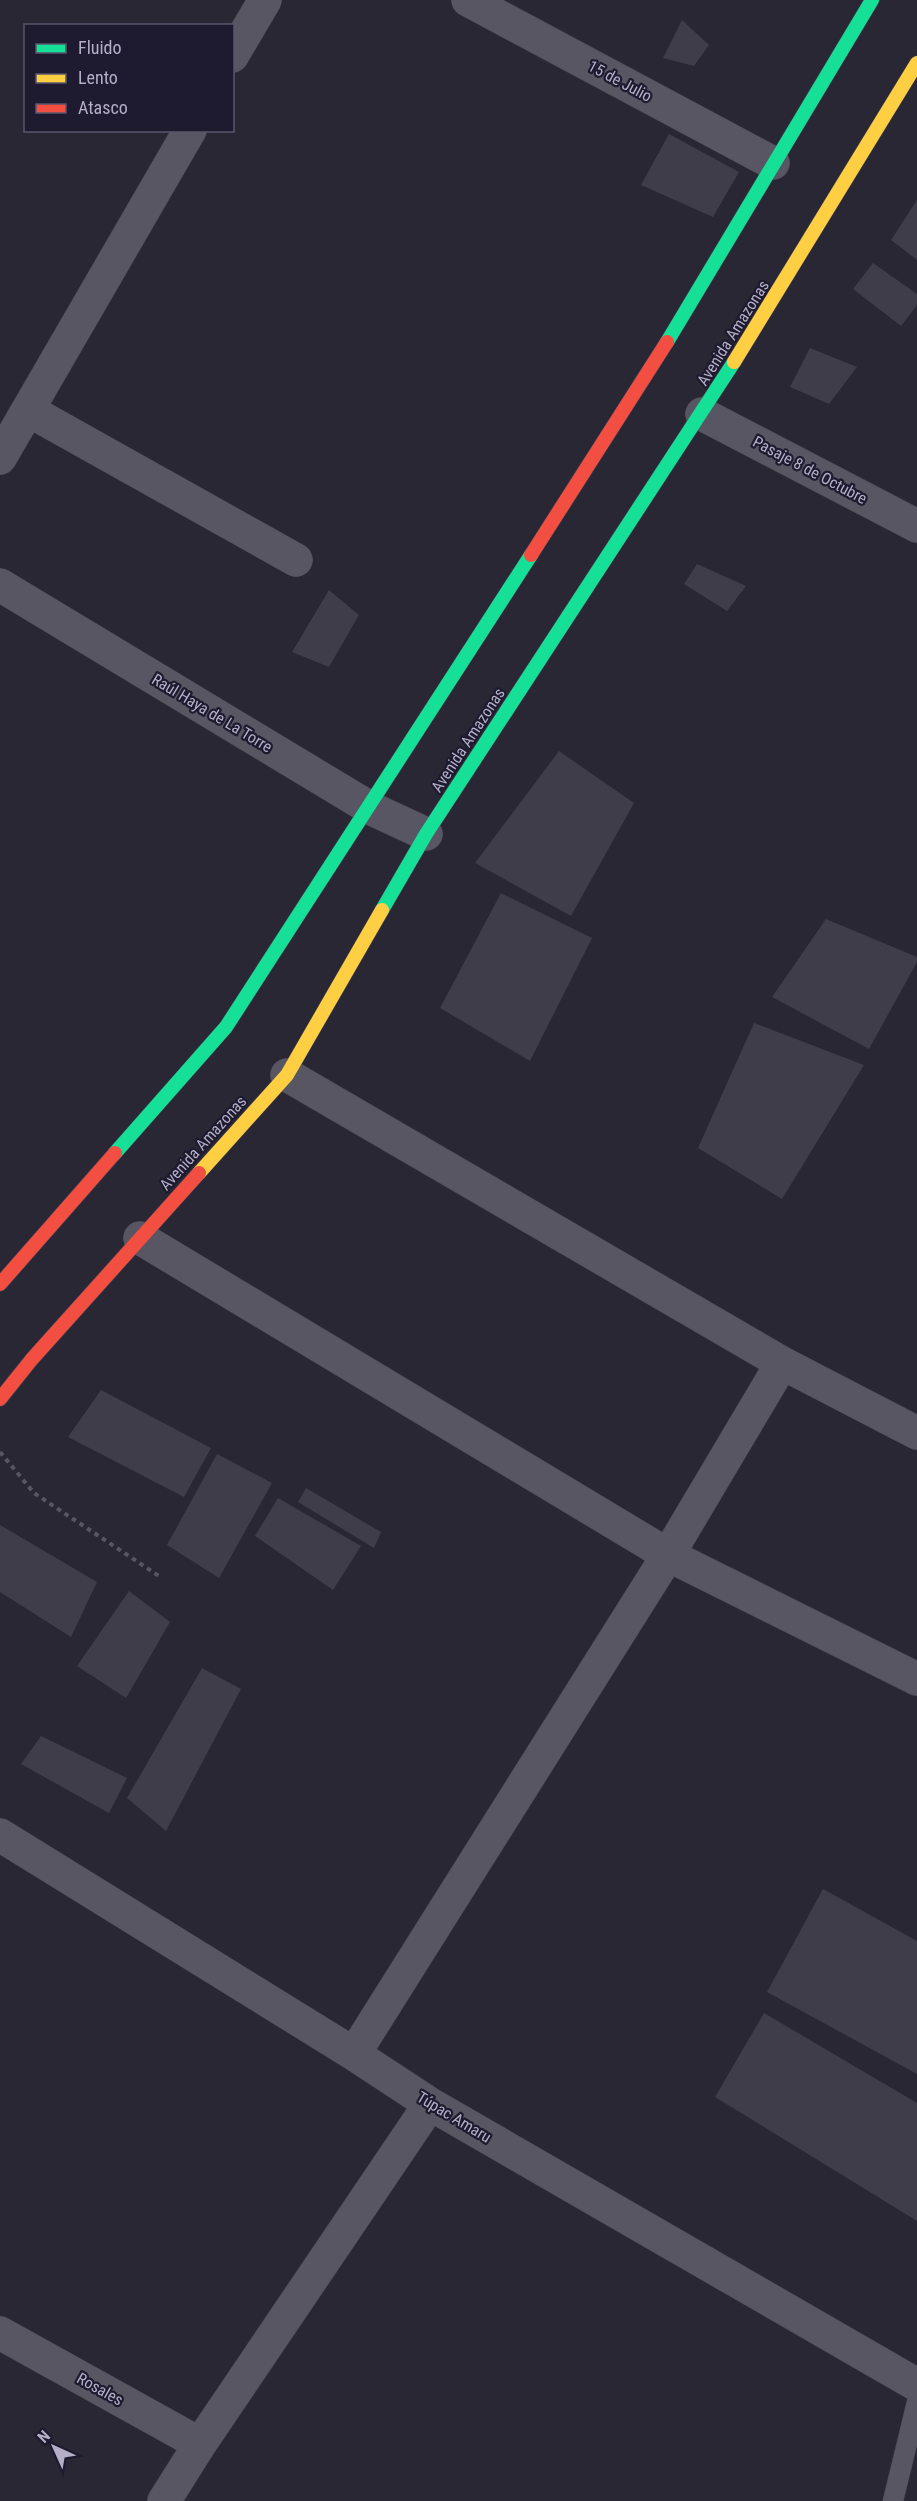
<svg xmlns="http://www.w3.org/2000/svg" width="917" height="2501" font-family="'Roboto Condensed',sans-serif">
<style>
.building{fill:#3f3d4a}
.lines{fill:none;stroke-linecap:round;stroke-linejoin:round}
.lane-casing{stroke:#46434e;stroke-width:21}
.street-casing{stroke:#46434e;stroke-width:34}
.fast-casing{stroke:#464451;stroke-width:15}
.slow-casing{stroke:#464451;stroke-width:15}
.jam-casing{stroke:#464451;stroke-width:15}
.path{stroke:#575661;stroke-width:4;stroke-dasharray:4.5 4.5;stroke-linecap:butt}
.lane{stroke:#585662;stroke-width:20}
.street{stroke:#585662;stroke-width:33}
.fast{stroke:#16e098;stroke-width:14}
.slow{stroke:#ffcf43;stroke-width:14}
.jam{stroke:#f24e42;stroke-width:14}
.labels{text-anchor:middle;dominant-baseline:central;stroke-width:4.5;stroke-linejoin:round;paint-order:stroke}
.street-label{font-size:16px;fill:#b4afc7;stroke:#1e1a2f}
</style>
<rect width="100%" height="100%" fill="#292734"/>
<path class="building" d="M682,20l27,25 -15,21 -31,-8z
M669,134l70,38 -26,45 -72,-32z
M917,200v60l-26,-20z
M873,263l44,31v11l-16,21 -48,-37z
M810,348l47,19 -28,37 -39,-17z
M697,564l49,22 -19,25 -43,-27z
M329,590l30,25 -30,52 -37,-15z
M559,751l75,52 -63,113 -96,-53z
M501,893l91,45 -62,123 -90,-53z
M826,919l91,38v5l-48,87 -97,-52z
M754,1023l110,42 -82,134 -84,-51z
M101,1390l110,58 -27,49 -116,-60z
M217,1454l55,29 -53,95 -52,-33z
M306,1488l75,44 -7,16 -76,-46z
M278,1498l83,48 -28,44 -78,-54z
M0,1525l97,57 -26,55 -71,-45z
M129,1591l41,31 -44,76 -49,-32z
M202,1668l39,21 -75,142 -39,-33z
M41,1736l86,42 -18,35 -88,-49z
M823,1889l94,52v133l-150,-82z
M764,2013l153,90v118l-202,-124z"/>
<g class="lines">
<g class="lane-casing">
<path id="lane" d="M893,2501l24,-99"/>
</g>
<g class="street-casing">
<path id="street" d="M468,0l305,163
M232,56l33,-56
M28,410l268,150
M702,414l215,112
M0,458l190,-328
M0,585l370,223 56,26
M287,1075l495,288 135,70
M140,1238l528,317 249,124
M0,1835l354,219 76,50 487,281
M354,2054l314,-499 114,-192
M0,2333l200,111
M164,2501l36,-57 230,-340"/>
</g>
<g class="fast-casing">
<path id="fast" d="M667,342l205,-342
M382,910l44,-76 308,-472
M115,1153l111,-126 305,-472"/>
</g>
<g class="slow-casing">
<path id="slow" d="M734,362l183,-299
M199,1173l88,-98 95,-165"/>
</g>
<g class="jam-casing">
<path id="jam" d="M531,555l136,-213
M0,1284l115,-131
M0,1399l32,-40 167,-186"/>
</g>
<path class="path" d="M0,1452l34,41 125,83"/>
<use href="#lane" class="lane"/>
<use href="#street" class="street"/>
<use href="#fast" class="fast"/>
<use href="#slow" class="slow"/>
<use href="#jam" class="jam"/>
</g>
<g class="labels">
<g class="street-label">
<text transform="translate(620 81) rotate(28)">15 de Julio</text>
<text transform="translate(733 333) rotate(-58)">Avenida Amazonas</text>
<text transform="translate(810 470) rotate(28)">Pasaje 8 de Octubre</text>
<text transform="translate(212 713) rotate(31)">Raúl Haya de La Torre</text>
<text transform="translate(468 740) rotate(-57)">Avenida Amazonas</text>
<text transform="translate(203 1143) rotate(-48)">Avenida Amazonas</text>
<text transform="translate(454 2117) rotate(31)">Túpac Amaru</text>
<text transform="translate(100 2389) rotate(29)">Rosales</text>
</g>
</g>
<rect x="24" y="24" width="210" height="108" fill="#1e1a2f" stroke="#5a566c" stroke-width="1.5"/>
<rect x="36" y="44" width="30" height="9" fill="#16e098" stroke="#5a566c" stroke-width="1.5"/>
<text x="78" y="54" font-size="18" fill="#b4afc7">Fluido</text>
<rect x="36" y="74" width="30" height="9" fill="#ffcf43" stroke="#5a566c" stroke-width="1.5"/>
<text x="78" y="84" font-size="18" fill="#b4afc7">Lento</text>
<rect x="36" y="104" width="30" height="9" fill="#f24e42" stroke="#5a566c" stroke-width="1.5"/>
<text x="78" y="114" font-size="18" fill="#b4afc7">Atasco</text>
<g transform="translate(54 2447) rotate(315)" stroke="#1e1a2f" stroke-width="4.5" paint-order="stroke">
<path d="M0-4.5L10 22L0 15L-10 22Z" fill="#b4afc7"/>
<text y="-9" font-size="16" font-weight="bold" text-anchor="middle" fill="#b4afc7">N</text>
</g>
</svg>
